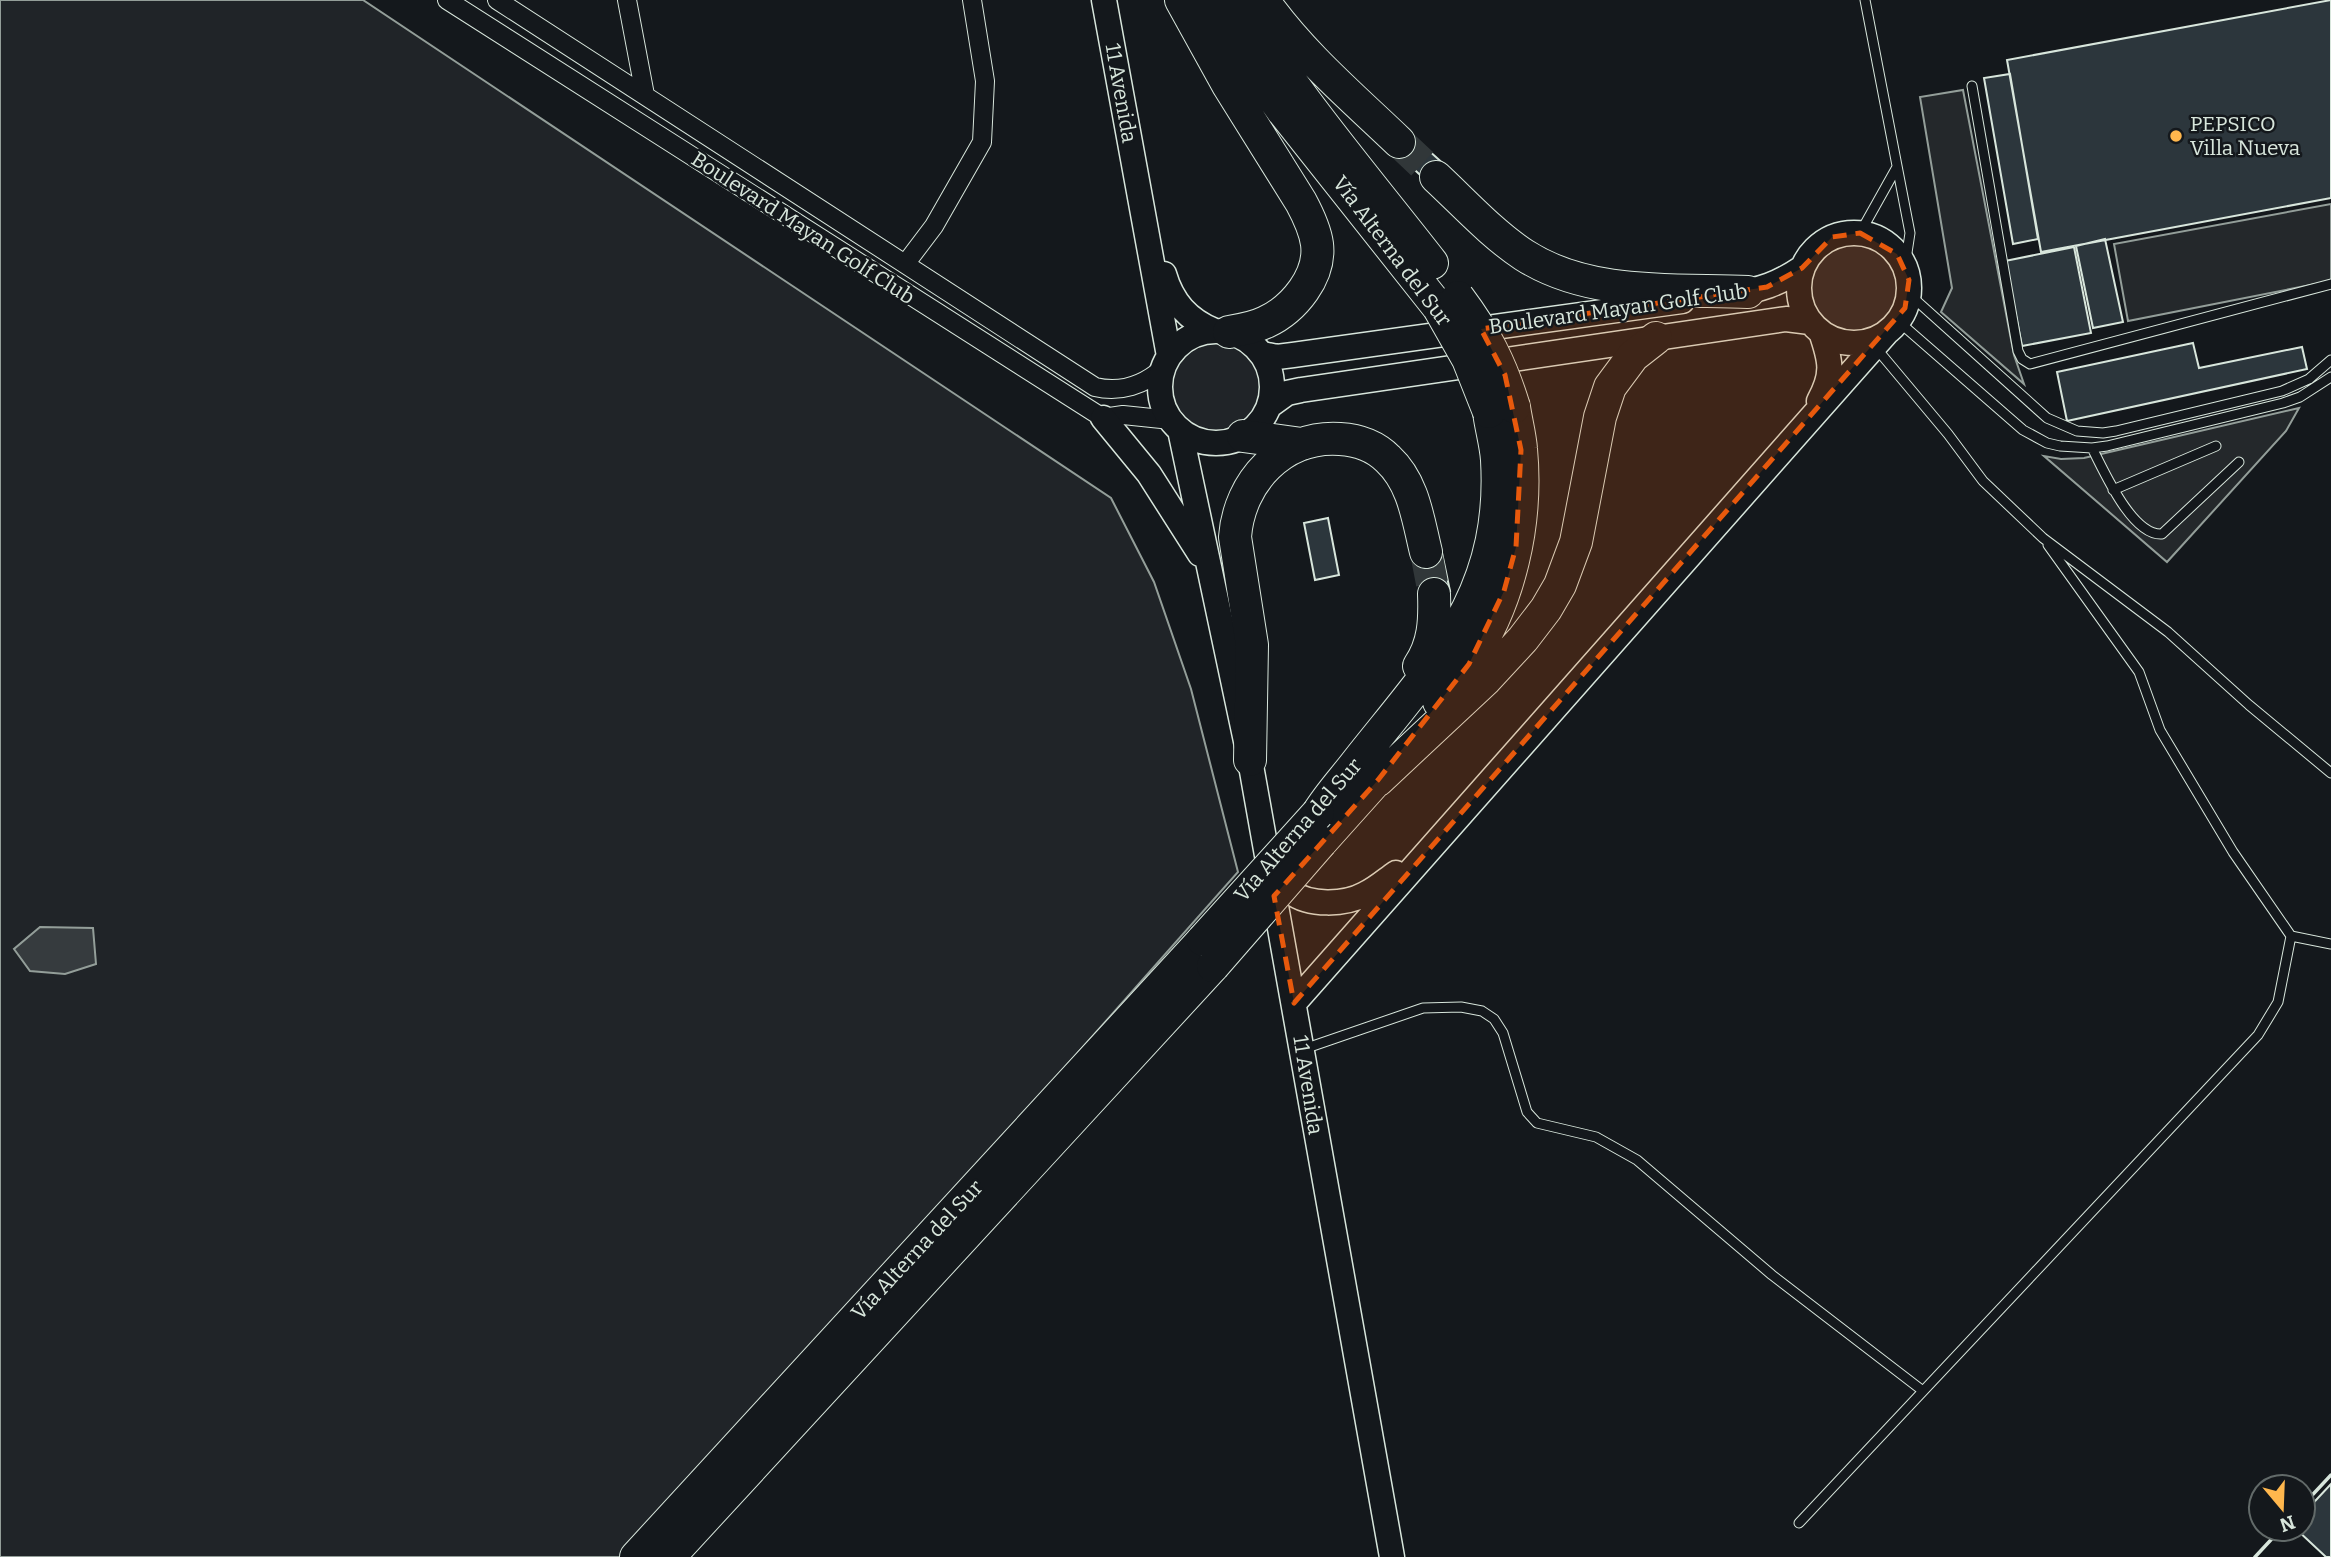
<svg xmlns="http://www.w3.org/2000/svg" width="2331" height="1557" font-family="Bitter,serif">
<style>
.green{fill:#202428;stroke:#939e99;stroke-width:2}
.parking{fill:#24282b;stroke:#939e99;stroke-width:2}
.water{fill:#363b3e;stroke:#939e99;stroke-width:2}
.building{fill:#2c363c;stroke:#d8e6dc;stroke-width:2}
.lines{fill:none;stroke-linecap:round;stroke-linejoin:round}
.highway-tunnel{stroke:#313739;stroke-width:32;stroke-dasharray:32 16;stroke-linecap:butt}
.lane-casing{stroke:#d8e6dc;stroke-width:11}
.street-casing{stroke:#d8e6dc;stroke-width:20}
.secondary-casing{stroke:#d8e6dc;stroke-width:27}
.highway-casing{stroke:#d8e6dc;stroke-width:34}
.lane{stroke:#14181c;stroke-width:9}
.street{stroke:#14181c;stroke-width:18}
.secondary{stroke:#14181c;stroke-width:24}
.highway{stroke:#14181c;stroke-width:32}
.highway-bridge-casing{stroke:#d8e6dc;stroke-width:34;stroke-linecap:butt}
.highway-bridge{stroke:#14181c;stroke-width:32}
.wall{stroke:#d8e6dc;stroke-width:3.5}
.marked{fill:#e8590c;fill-opacity:0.2;stroke:#e8590c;stroke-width:5;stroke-dasharray:14 9;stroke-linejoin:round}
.poi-dot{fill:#ffb74d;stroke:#14181c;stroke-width:2.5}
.labels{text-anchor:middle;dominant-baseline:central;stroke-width:5;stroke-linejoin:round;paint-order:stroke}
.street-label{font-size:21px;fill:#d8e6dc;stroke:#14181c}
.poi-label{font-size:21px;fill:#d8e6dc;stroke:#14181c;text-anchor:start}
</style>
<rect width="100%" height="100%" fill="#14181c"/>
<path class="green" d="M0,0h363l748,498 43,84 37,107 47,183 -607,685h-631z
M1809 288a45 45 0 1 1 90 0a45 45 0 1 1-90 0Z
M1171 387a45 45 0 1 1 90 0a45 45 0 1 1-90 0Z"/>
<path class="parking" d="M1963,90l51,265 10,29 -83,-72 11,-24 -32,-191z
M2331,204v77l-203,40 -14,-77z
M2299,408l-13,23 -119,131 -123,-106 17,3 23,-1z"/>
<path class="water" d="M40,927l53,1 3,36 -31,10 -35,-3 -16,-22z"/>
<path class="building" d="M2331,0v198l-290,54 -34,-192z
M2010,74l28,165 -25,5 -29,-166z
M1408,132l38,34 -16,18 -38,-35z
M2105,239l18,83 -30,6 -17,-82z
M2074,247l17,86 -69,13 -17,-85z
M2193,343l6,25 103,-21 5,22 -240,52 -10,-49z
M1328,518l11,57 -24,5 -11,-57z
M1441,548l9,43 -23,5 -9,-43z
M2331,1484v73h-5l-30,-28h7v-15z"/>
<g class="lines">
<path class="highway-tunnel" d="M1399,142l37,35
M1426,552l8,42"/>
<g class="lane-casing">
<path id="lane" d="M1865,0l45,233 -5,33
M1972,86l46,265 4,8 8,5 301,-80
M1860,233l37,-66
M1909,294l138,124 30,13 26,2 13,-2 166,-40 27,-12 22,-19
M1898,321l125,109 24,13 13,3 32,2 15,-2 176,-43 17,-6 31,-20
M1876,348l72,86 35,47 60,57 125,94 81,73 82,68
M2092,448c12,23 40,88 70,86l77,-72
M2113,490l103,-44
M2048,545l91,127 21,58 73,122 58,84 40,8
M1304,1049l119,-41 38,-1 21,4 12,8 9,14 24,79 10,11 59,14 41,23 135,115 151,116
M1799,1523l459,-488 20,-33 13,-66"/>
</g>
<g class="street-casing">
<path id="street" d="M447,0l656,418 20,-3 48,5
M497,0l598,387c25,6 49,-2 68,-19
M627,0l18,95
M906,263l28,-37 48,-84 3,-61 -13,-81"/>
</g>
<g class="secondary-casing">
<path id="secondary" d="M1104,0l65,356
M1799 288a55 55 0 1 1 110 0a55 55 0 1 1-110 0Z
M1164,274c8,28 24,46 51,57
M1732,294c29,-4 46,-10 70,-26
M1160 387a56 56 0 1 1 112 0a56 56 0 1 1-112 0Z
M1262,354l15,3 16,-2 389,-54
M1819,401c15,-27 12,-40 2,-69
M1269,406l18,-13 14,-3 485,-71 24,3
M1103,418l46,56 51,80
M1180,430l70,330 142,797
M1273,872c5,7 11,14 18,20 18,14 54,13 74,2 11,-5 21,-14 31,-21
M1294,1003l594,-672"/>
</g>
<g class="highway-casing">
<path id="highway" d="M1181,0l47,85 73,117c7,13 14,27 16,42 4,32 -23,65 -51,78 -12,6 -25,8 -37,10
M1208,0l11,20 63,90 157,198
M1236,0c57,93 129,177 196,263
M1263,0c38,54 89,97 136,142
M1436,177c28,26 56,57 88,78 65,42 150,34 224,37
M1243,436l59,8
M1419,666c15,-22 16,-45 15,-72
M1439,702c9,-13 20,-25 29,-38 42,-61 60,-141 53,-215 -1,-14 -5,-28 -7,-42
M1250,760l2,-115 -17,-108c4,-55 47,-102 105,-98 18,1 35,7 48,20 26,24 30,61 38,93
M1378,780l108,-101 37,-40 23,-30 14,-24 16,-43 24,-125 10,-30 23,-31 23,-18
M1318,813c11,-18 26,-34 39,-51 78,-99 148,-166 140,-302 -1,-16 -6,-32 -8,-48
M1321,842l69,-77
M636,1557l567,-617
M669,1557l544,-591"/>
</g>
<use href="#lane" class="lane"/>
<use href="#street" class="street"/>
<use href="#secondary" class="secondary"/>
<use href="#highway" class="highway"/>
<g class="highway-bridge-casing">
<path id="highway-bridge" d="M1458,297c27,36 43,67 56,110
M1439,308l29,51 21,53
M1203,940l115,-127
M1213,966l108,-124"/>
</g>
<use href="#highway-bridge" class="highway-bridge"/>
<path class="wall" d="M2303,1505l28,-30
M2255,1557l26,-28"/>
</g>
<path class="marked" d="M1860,233l37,21 12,26 -4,28 -611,695 -20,-107 104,-116 91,-116 35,-73 12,-44 5,-97 -16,-75 -24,-46 286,-42 35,-19 30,-31z"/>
<circle class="poi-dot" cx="2176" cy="136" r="7"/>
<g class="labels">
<g class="street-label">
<text transform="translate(1121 93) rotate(80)">11 Avenida</text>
<text transform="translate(803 228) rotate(33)">Boulevard Mayan Golf Club</text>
<text transform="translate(1392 251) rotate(53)">Vía Alterna del Sur</text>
<text transform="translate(1618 309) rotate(-8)">Boulevard Mayan Golf Club</text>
<text transform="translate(1298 830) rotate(-49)">Vía Alterna del Sur</text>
<text transform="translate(1308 1085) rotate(81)">11 Avenida</text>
<text transform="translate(917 1250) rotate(-47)">Vía Alterna del Sur</text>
</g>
<g class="poi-label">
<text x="2190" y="124">PEPSICO<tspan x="2190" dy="24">Villa Nueva</tspan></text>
</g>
</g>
<g transform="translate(2282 1508) rotate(161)"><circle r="33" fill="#14181c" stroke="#626a69" stroke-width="2"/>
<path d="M0-5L12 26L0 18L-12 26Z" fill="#ffb74d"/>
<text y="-10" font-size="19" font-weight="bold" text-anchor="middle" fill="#d8e6dc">N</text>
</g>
</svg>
